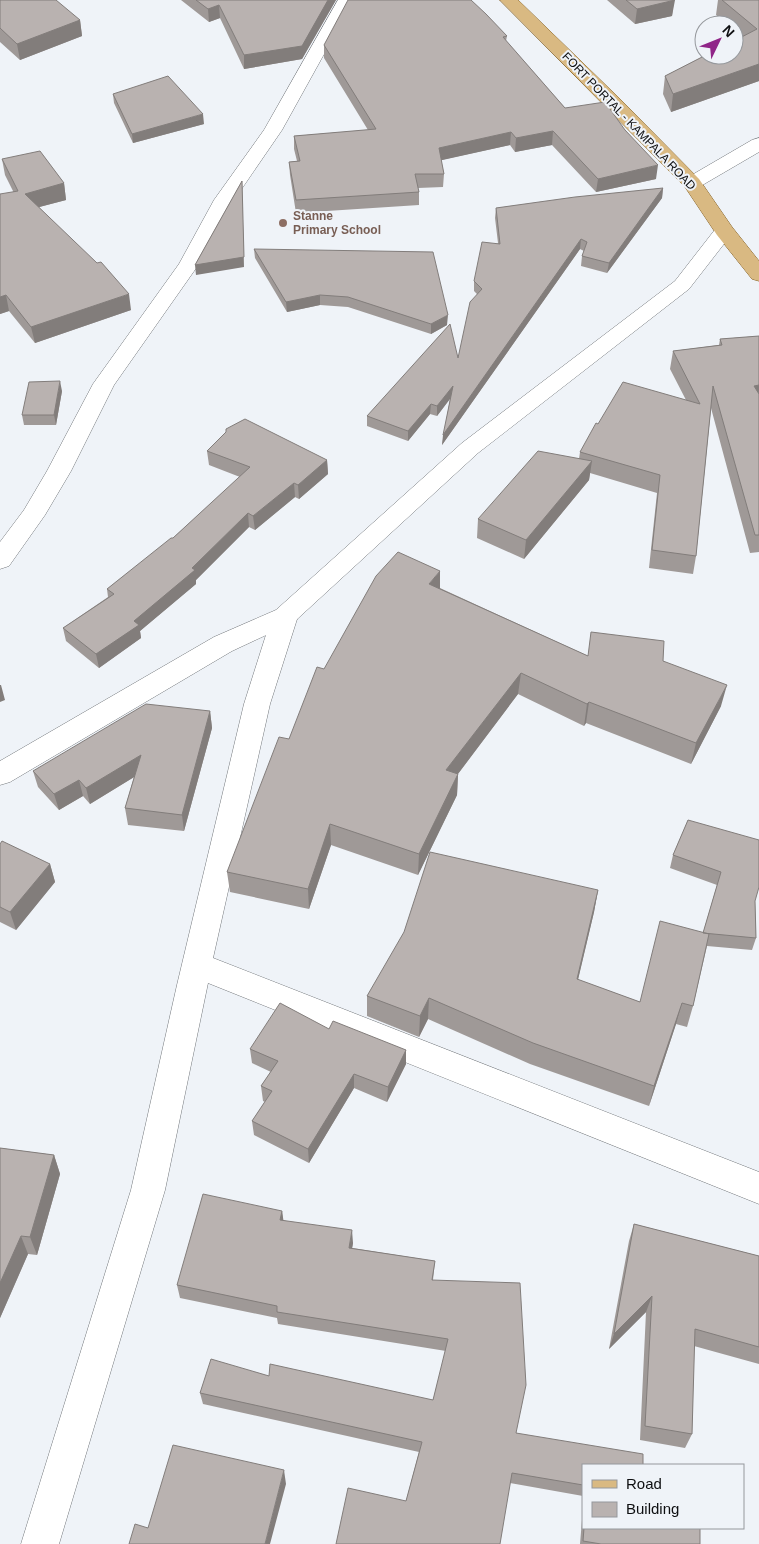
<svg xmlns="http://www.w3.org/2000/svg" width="759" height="1544" font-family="Helvetica,sans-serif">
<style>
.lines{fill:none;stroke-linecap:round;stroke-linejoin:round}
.minor-casing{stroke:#73777b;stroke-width:1}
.tertiary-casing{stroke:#73777b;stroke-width:1}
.primary-casing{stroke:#825f24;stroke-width:1}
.minor{fill:#fff;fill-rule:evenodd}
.tertiary{fill:#fff;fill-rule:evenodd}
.primary{fill:#d9b982;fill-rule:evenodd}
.wall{fill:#9f9997}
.shaded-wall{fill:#827d7b}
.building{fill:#b9b2b0;stroke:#827d7b}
.education-dot{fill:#8d6e63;stroke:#eff3f8;stroke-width:2}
.labels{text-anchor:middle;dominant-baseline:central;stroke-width:4;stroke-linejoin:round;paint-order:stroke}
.far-street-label{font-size:12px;fill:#0e0f11;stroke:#eff3f8}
.far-education-label{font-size:12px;font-weight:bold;fill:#785e54;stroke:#eff3f8;text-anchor:start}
</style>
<rect width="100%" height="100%" fill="#eff3f8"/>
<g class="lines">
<g class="minor-casing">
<path id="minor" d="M338,0h16l-72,130 -48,70 -35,64 -85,121 -43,86 -26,44 -36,51 -9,3v-27l24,-32 23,-39 46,-87 86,-120 35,-64 50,-70z
M759,138v14l-60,35 -7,2 -7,-2 -3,-4 3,-4 67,-39z
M285,607l9,3 4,6 -28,88 -57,254 546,214v32l-551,-221 -43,207 -106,354h-38l110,-354 46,-205 67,-281 28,-88 4,-6z"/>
</g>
<g class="tertiary-casing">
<path id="tertiary" d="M724,225l7,2 3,4 -45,58 -211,164 -184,169 -62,29 -222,131 -10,3v-24l214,-124 62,-27 186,-167 213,-162 42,-54z"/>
</g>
<g class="primary-casing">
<path id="primary" d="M500,0h18l102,99 79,80 33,48 27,34v20l-7,-2 -35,-44 -32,-48z"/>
</g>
<use href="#minor" class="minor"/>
<use href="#tertiary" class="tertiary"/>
<use href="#primary" class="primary"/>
</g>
<path class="wall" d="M0,0l80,20 2,16 -62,24 -20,-18z
M181,0h155l-34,59 -58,10 -24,-51 -11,4z
M607,0h67l-2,16 -37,8z
M718,0h41v81l-88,31 -8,-18 2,-18 77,-39 -8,-7v-5h-6l-12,-10z
M507,36l-1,5 59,67 91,71 -60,13 -44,-47 -37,7 -5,-7 -69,15 3,14 -1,13 -25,1 1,4v13l-123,8 -6,-38 -1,-13 8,-1 -3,-12v-13l74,-6 -44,-72v-13z
M113,94l91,30 -71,19 -19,-40z
M2,159l62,24 2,17 -27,7 92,103 -96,33 -26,-32 -9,3 13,-123 -8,-16z
M663,188l-1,10 -55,75 -26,-7 1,-10 2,-5 -4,-2 -138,196 8,-46 -13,17 -7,-2 -22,27 -41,-15v-10l91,-58 19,-64 -3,-3v-10l24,-38 -3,-25 1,-10z
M254,249l193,76 -16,9 -83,-27 -28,-2 -33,7 -32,-54z
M759,336v216l-9,1 -39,-145 -15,148 -3,18 -44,-6 8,-75 -67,-20 -1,7 -65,79 -47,-21 1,-19 101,-60 1,-7 18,-28 88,-24 -16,-31 3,-18 46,-6 1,-6z
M62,391l-6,34h-32l-2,-10z
M207,451l120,9 1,14 -29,25 -4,-2 -40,33 -6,-3 -53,53v4l-56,47 1,7 -42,30 -33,-27 -3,-13 45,-31 -1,-8 66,-51 67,-61 -31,-12z
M440,588l148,68 75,5 58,45 -30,58 -105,-41 -2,3 -66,-32 -60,80 -1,21 -39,80 -87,-30 -22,64 -79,-17 -3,-20 62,-133 35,-70z
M210,711l2,17 -28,103 -56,-6 -3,-17 9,-31 -44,27 -7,-8 -24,14 -21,-23 -5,-16z
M688,820l67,81 1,37 -4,12 -45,-4 -14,60 -6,21 -11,-3 -27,82 -119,-42 -102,-45 -9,18 -52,-21v-20l231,-106 -4,22 -16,68 62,22 63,-69 14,-48 -47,-17 3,-13z
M0,844l50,20 5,18 -39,48 -16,-8z
M329,1029l77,21v14l-19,38 -33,-14 -45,75 -55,-28 -2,-14 13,-19 -2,-1 -2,-15 10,-14 -19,-9 -2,-14z
M0,1148l54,7 6,19 -23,81 -9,-1 -28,64z
M282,1211l1,9 70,23 -1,5 83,13 -2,19 83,153 67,32v31l-73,-13 -104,18 13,-49 -216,-48 -3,-11 69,-17 164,24 13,-49 -168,-27 -1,-6 -97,-20 -3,-13z
M634,1224l125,32v108l-65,-18 -2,88 -7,14 -45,-8 6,-128 -37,37 20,-108z
M583,1508v20h117v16h-120z"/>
<path class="shaded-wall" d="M328,0h8l-34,59 -58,10v-14z
M675,0l-3,16 -37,8 2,-15z
M219,5l1,13 -11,4 -1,-13z
M80,20l2,16 -62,24 -3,-16z
M759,64v17l-88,31 2,-18z
M203,114l1,10 -71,19 -1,-9z
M553,131l-1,14 -37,7 1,-14z
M511,132l-1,13 -72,16 1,-13z
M658,165l-2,14 -60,13 2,-13z
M242,181l2,86 -48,8 -1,-10z
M64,183l2,17 -38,10 -3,-16z
M663,188l-1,10 -55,75 2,-10z
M581,239l-1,10 -138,196 1,-10z
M129,294l2,16 -96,33 -4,-16z
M6,295l3,16 -9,3v-17z
M320,295v10l-33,7 -1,-10z
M448,315l-1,10 -16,9v-10z
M60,381l2,10 -6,34 -2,-10z
M759,385v17l-5,-16z
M453,386l-1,10 -15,20v-10z
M431,404l-1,10 -22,27v-10z
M327,460l1,14 -29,25 -1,-14z
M592,461l-3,19 -65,79 2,-19z
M294,483l1,14 -40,33 -2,-14z
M248,513l1,14 -53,53v4l-56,47 1,7 -42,30 -3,-14 96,-86z
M440,571v22l-11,-9z
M521,673l-3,21 -73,97 1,-21z
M0,685h1l4,15 -5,2z
M727,685l-6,21 -30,58 5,-21z
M589,702l-3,21 -2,3 3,-22z
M210,711l2,17 -28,103 -2,-16z
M141,755l3,16 -54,33 -4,-16z
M458,774l-1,21 -39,80 1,-21z
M79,780l4,16 -24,14 -5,-16z
M330,824l1,21 -22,64 -1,-20z
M50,864l5,18 -39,48 -6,-18z
M598,890l-4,22 -21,88 4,-21z
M429,998l-1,21 -9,18 1,-21z
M682,1003l-6,21 -27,82 5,-20z
M406,1050v14l-19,38 1,-15z
M354,1074v14l-45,75 -1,-14z
M54,1155l6,19 -23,81 -7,-18z
M282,1211l2,13 -4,-4z
M352,1230l1,13 -3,18 -1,-13z
M21,1236l7,18 -28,64v-35z
M652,1296l-6,16 -37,37 5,-15z
M284,1470l2,14 -16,60h-5z"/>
<path class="building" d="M0,0h56l24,20 -63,24 -17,-16z
M196,0h132l-26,46 -58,9 -25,-50 -11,4z
M348,0h123l15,14 21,22 -4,1 62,71 40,-6 20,28 33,35 -60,14 -45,-48 -37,7 -5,-6 -72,16 5,26h-29l4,18 -123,8 -7,-38 11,-1 -6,-25 82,-7 -52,-84z
M626,0h49l-38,9z
M722,0h37v64l-86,30 -8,-18 41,-21h28v-14l23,-12z
M168,76l35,38 -71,20 -19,-40z
M40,151l24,32 -39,11 72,69 4,-1 28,32 -98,33 -25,-32 -6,2v-103l18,-3 -16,-32z
M242,181l2,76 -49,8z
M663,188l-54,75 -27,-7 5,-14 -6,-3 -138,196 10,-49 -16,20 -6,-2 -23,27 -41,-15 83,-92 8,34 12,-56 12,-13 -8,-8 8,-39 18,2 -4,-36 79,-11z
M254,249l179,3 15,63 -17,9 -83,-27 -28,-2 -34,7z
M759,336v49l-5,1 5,8v141h-4l-42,-149 -17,170 -44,-6 8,-75 -80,-23 16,-29 2,1 25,-42 77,22 -27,-53 49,-6 -2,-6z
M60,381l-6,34h-32l7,-33z
M245,419l82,41 -29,25 -4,-2 -41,33 -5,-3 -56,55 3,2 -61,51 5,4 -43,29 -33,-26 51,-34 -7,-5 64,-51h2l77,-71 -43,-16 19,-19v-3z
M538,451l54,10 -66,79 -48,-21z
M398,552l42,19 -11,13 159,72 3,-24 73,9 -1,20 64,24 -31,58 -107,-41 -2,2 -66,-31 -75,97 12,4 -39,80 -89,-30 -22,65 -81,-17 52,-135 10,2 28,-72 7,2 52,-93z
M146,704l64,7 -28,104 -57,-7 16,-53 -55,33 -7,-8 -25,14 -21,-23z
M688,820l71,20v47l-4,14 1,37 -53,-5 18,-61 -48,-17z
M2,841l48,23 -40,48 -10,-5v-63z
M430,852l168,38 -21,89 63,23 20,-81 49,13 -16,72 -11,-3 -28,83 -121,-43 -104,-45 -9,18 -53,-20 37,-64z
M280,1003l49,26 4,-8 73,29 -18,37 -34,-13 -46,75 -56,-28 20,-30 -11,-5 17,-25 -28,-12z
M0,1148l54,7 -24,82 -9,-1 -21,47z
M203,1194l79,17 -2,9 72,10 -3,18 86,13 -3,19 88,3 6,102 -10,48 127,21v11h-60v20l-71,-12 -12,71h-164l12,-56 58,13 16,-59 -222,-49 11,-34 58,17 1,-12 163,36 15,-61 -171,-27v-6l-100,-21z
M634,1224l125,32v91l-64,-18 -3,105 -47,-8 7,-130 -38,38z
M173,1445l111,25 -19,74h-136l6,-20 13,4z
M584,1528h116v16h-99l-18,-3z"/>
<circle class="education-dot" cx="283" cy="223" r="5"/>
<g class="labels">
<g class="far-street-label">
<text transform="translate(629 121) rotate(46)">FORT PORTAL - KAMPALA ROAD</text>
</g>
<g class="far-education-label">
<text x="293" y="216">Stanne<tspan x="293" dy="14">Primary School</tspan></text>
</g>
</g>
<rect x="582" y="1464" width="162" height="65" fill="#eff3f8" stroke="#95989c"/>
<rect x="592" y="1480" width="25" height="8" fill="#d9b982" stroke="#95989c"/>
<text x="626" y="1489" font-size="15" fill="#0e0f11">Road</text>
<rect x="592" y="1502" width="25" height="15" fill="#b9b2b0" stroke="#95989c"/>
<text x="626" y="1514" font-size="15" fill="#0e0f11">Building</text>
<g transform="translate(719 40) rotate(47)"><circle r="24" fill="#eff3f8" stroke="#95989c"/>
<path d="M0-4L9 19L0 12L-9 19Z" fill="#902588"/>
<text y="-8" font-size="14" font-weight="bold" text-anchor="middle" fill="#0e0f11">N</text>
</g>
</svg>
